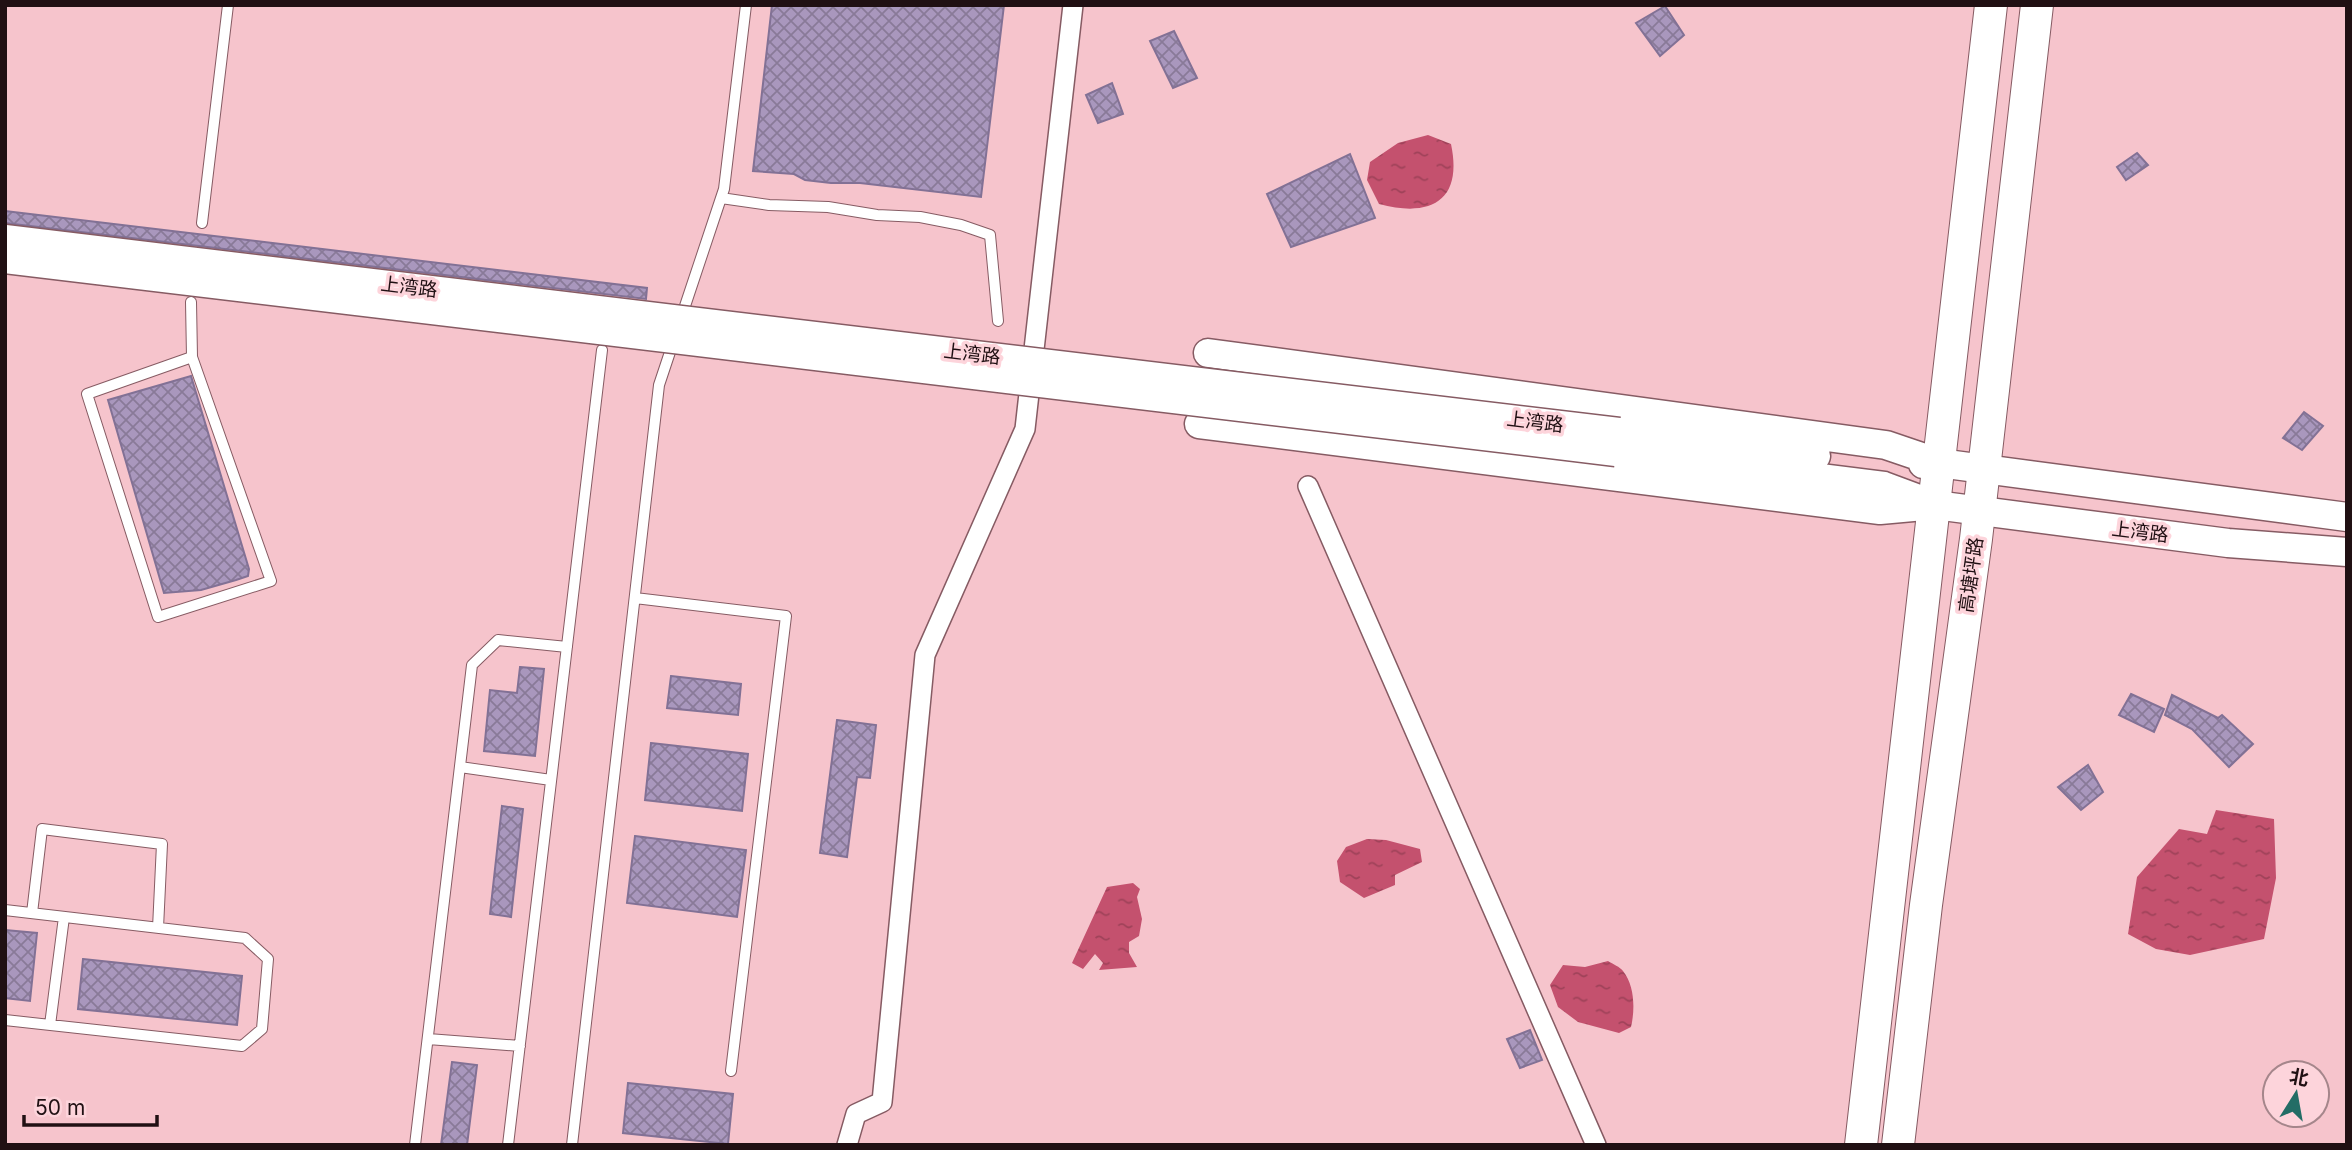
<svg xmlns="http://www.w3.org/2000/svg" width="2352" height="1150" font-family="Inter,'Noto Sans SC',sans-serif">
<style>
.water{fill:url(#water-ripples)}
.building{fill:url(#building-cross-hatch);stroke:#827195;stroke-width:2}
.lines{fill:none;stroke-linecap:round;stroke-linejoin:round}
.service-casing{stroke:#865b63;stroke-width:12}
.minor-casing{stroke:#865b63;stroke-width:22}
.secondary-casing{stroke:#865b63;stroke-width:31}
.primary-casing{stroke:#865b63;stroke-width:34}
.service{stroke:#fff;stroke-width:10}
.minor{stroke:#fff;stroke-width:19}
.secondary{stroke:#fff;stroke-width:28}
.primary{stroke:#fff;stroke-width:32}
.secondary-bridge-casing{stroke:#865b63;stroke-width:31;stroke-linecap:butt}
.secondary-bridge{stroke:#fff;stroke-width:28}
.labels{text-anchor:middle;dominant-baseline:central;stroke-width:7;stroke-linejoin:round;paint-order:stroke}
.street-label{font-size:19px;fill:#201013;stroke:#fdd4db}
</style>
<defs>
<pattern id="water-ripples" width="26" height="14" patternUnits="userSpaceOnUse" patternTransform="scale(1.75)"><rect width="26" height="14" fill="#c4516e"/><path d="M2 4q2-2 4 0t4 0M15 11q2-2 4 0t4 0" fill="none" stroke="#9f4259"/></pattern>
<pattern id="building-cross-hatch" width="8" height="8" patternUnits="userSpaceOnUse" patternTransform="scale(1.75)"><rect width="8" height="8" fill="#a997bd"/><path d="M0 0l8 8M0 8l8-8" fill="none" stroke="#897a98"/></pattern>
</defs>
<rect width="100%" height="100%" fill="#f6c4cc"/>
<path class="water" d="M1428,135l23,9c12,57 -20,74 -72,60l-12,-24 3,-18 28,-19z
M2216,810l58,9 2,59 -12,61 -74,16 -34,-6 -28,-15 9,-57 42,-48 28,5z
M1367,839l19,1 34,9 2,13 -27,13v10l-31,13 -24,-16 -3,-21 9,-14z
M1133,883l7,6 -3,8 5,22 -3,17 -10,6v11l8,14 -38,3 4,-7 -8,-9 -12,15 -11,-6 35,-76z
M1608,961c5,3 12,6 15,10 12,15 12,39 8,56l-12,6 -41,-11 -20,-15 -8,-22 13,-20 22,2z"/>
<path class="building" d="M772,5h232l-23,192 -121,-14h-29l-26,-3 -11,-6 -41,-3z
M1665,6l19,29 -24,21 -24,-33z
M1174,31l23,47 -24,10 -23,-47z
M1112,83l11,31 -25,9 -12,-28z
M2137,153l11,12 -22,15 -9,-13z
M1350,154l25,64 -84,29 -24,-53z
M5,211l642,77 -1,11 -641,-76z
M191,376l58,193 -1,7 -12,4 -35,10 -37,3 -56,-193z
M2304,412l19,14 -21,24 -19,-12z
M520,667l24,2 -9,87 -51,-5 6,-61 27,3z
M671,676l70,8 -3,31 -71,-7z
M2131,694l33,15 -10,23 -35,-17z
M2172,695l46,23 4,-3 31,29 -24,23 -37,-38 -27,-14z
M837,720l39,5 -6,53 -13,-1 -10,80 -27,-4z
M651,743l97,11 -6,57 -97,-11z
M2088,765l15,27 -22,18 -23,-23z
M502,806l21,3 -12,108 -21,-3z
M635,836l111,14 -9,67 -110,-14z
M5,930l32,3 -7,68 -25,-3z
M83,959l159,17 -5,49 -159,-16z
M1530,1030l12,30 -22,8 -13,-29z
M452,1062l25,3 -10,80h-26z
M628,1083l105,11 -5,50 -105,-11z"/>
<g class="lines">
<g class="service-casing">
<path id="service" d="M721,198l48,7 59,2 49,8 43,2 41,8 29,10 8,86
M202,223l26,-218
M191,302l1,55 79,224 -113,36 -71,-223 105,-37
M681,318l43,-129 22,-184
M635,598l151,18 -55,455
M460,767l91,13
M5,910l240,28 23,21 -6,70 -20,17 -237,-26
M32,913l10,-84 120,15 -4,84
M50,1025l14,-108
M428,1039l92,7
M415,1145l57,-480 26,-25 69,7
M508,1145l94,-795
M572,1145l87,-760 14,-42"/>
</g>
<g class="minor-casing">
<path id="minor" d="M1308,486l288,659
M847,1145l9,-31 26,-12 43,-447 100,-226 48,-424"/>
</g>
<g class="secondary-casing">
<path id="secondary" d="M1208,353l678,92 53,18
M1199,424l681,86 55,-5
M1619,432l197,24
M1616,452l268,34 51,19 293,38 119,9
M1923,464l16,-1 408,54"/>
</g>
<g class="primary-casing">
<path id="primary" d="M1861,1145l130,-1140
M1898,1145l28,-240 50,-366 61,-534"/>
</g>
<use href="#service" class="service"/>
<use href="#minor" class="minor"/>
<use href="#secondary" class="secondary"/>
<use href="#primary" class="primary"/>
<g class="secondary-bridge-casing">
<path id="secondary-bridge" d="M5,239l1614,193
M5,259l1611,193"/>
</g>
<use href="#secondary-bridge" class="secondary-bridge"/>
</g>
<g class="labels">
<g class="street-label">
<text transform="translate(409 287) rotate(7)">上湾路</text>
<text transform="translate(972 354) rotate(7)">上湾路</text>
<text transform="translate(1535 422) rotate(7)">上湾路</text>
<text transform="translate(2140 532) rotate(7)">上湾路</text>
<text transform="translate(1971 575) rotate(-82)">高塘坪路</text>
</g>
</g>
<rect width="2352" height="1150" fill="none" stroke="#201013" stroke-width="14"/>
<g transform="translate(2296 1094) rotate(11)"><circle r="33" fill="#fdd4db" stroke="#a5868b" stroke-width="2"/>
<path d="M0-5L12 26L0 18L-12 26Z" fill="#236d66"/>
<text y="-10" font-size="19" font-weight="bold" text-anchor="middle" fill="#201013">北</text>
</g>
<path d="M24 1115v10h133v-10" fill="none" stroke="#201013" stroke-width="3.5"/>
<text x="35" y="1115" font-size="21" fill="#201013" stroke="#fdd4db" stroke-width="5" paint-order="stroke">50 m</text>
</svg>
